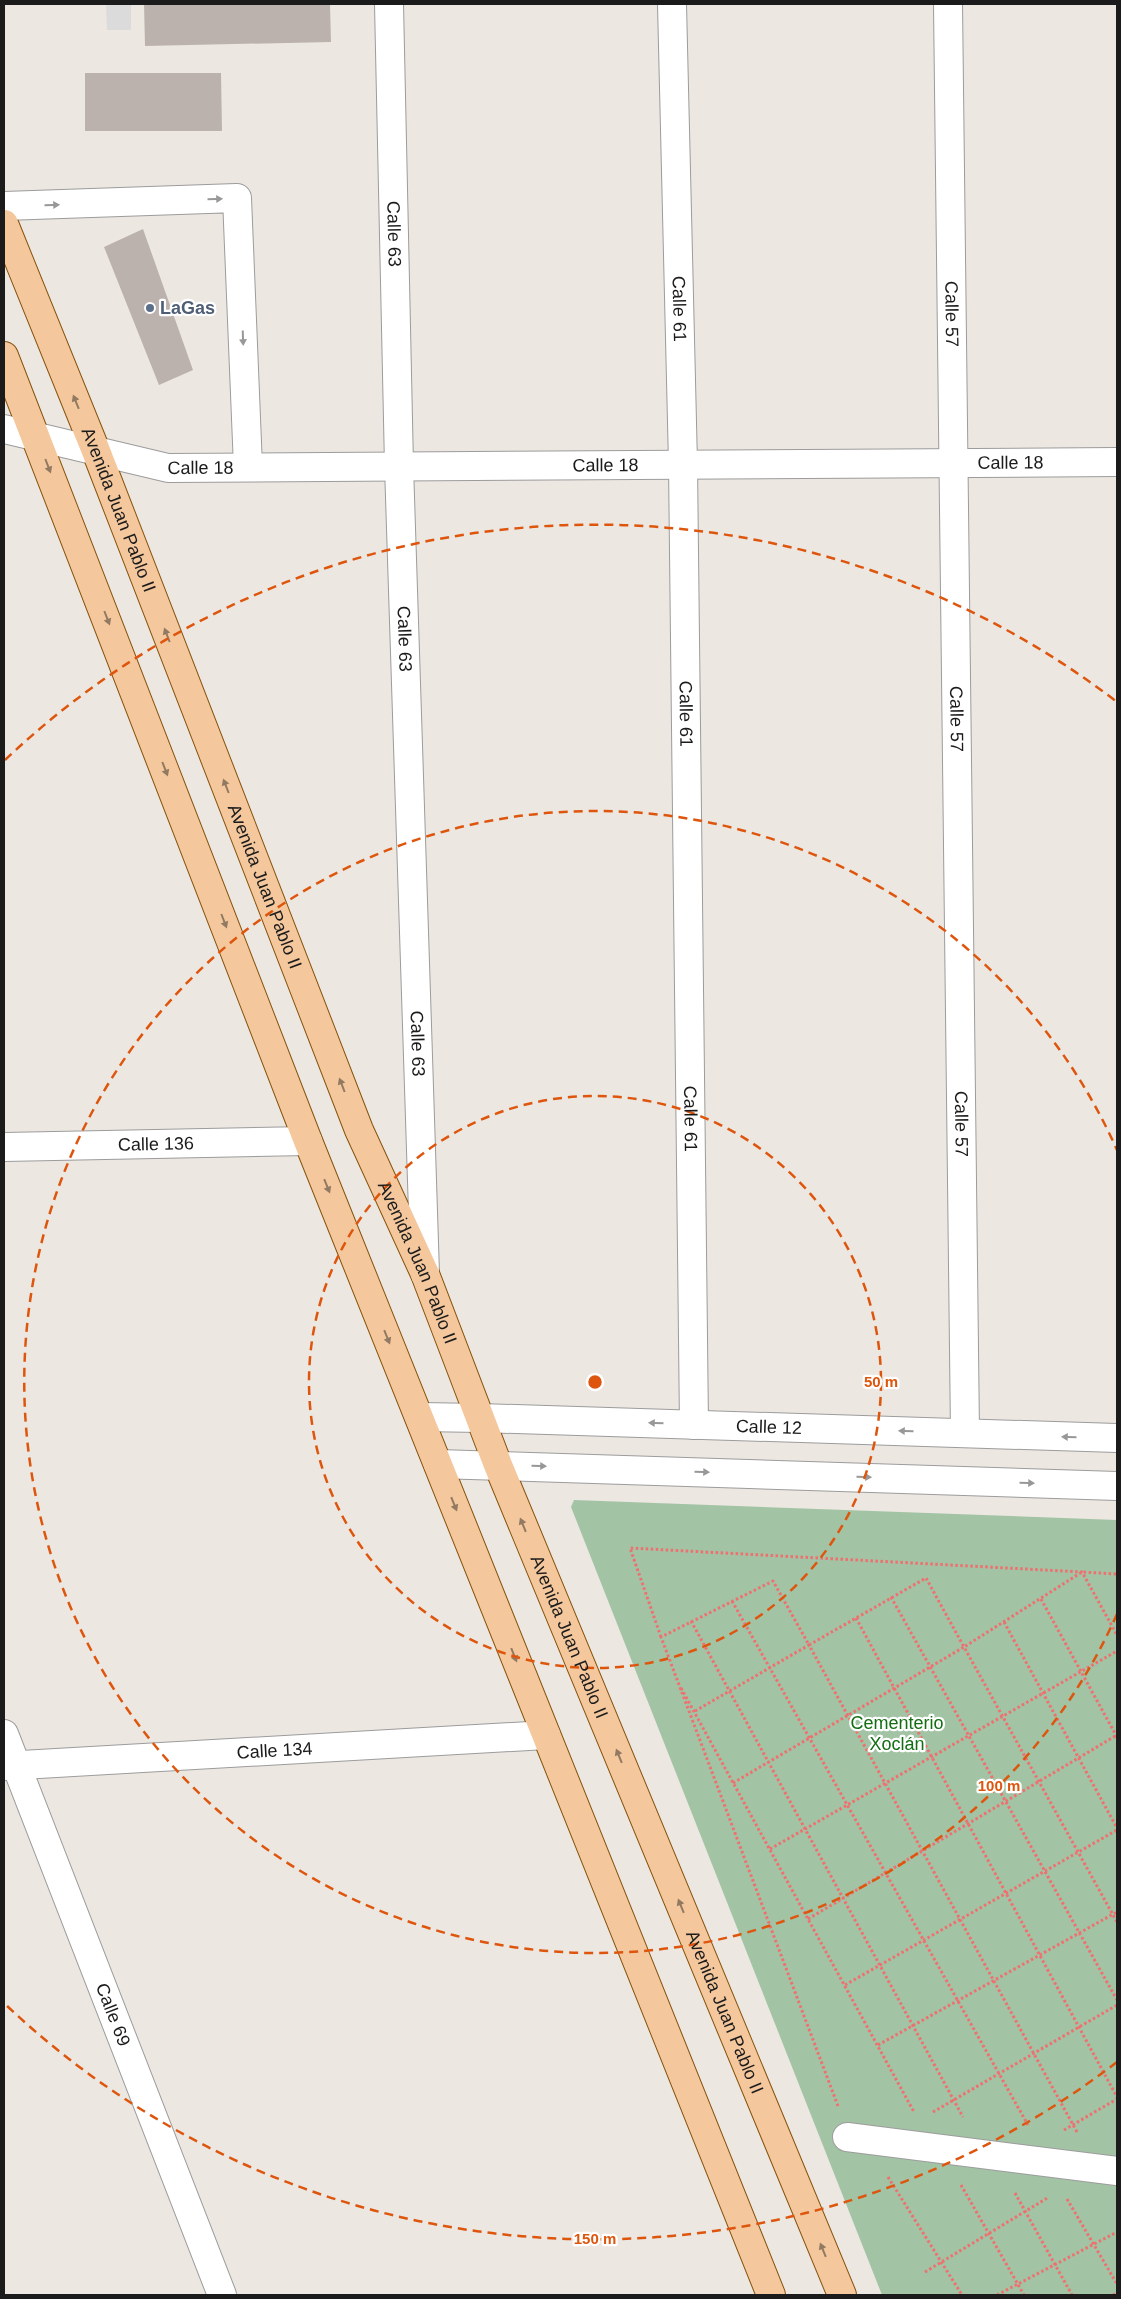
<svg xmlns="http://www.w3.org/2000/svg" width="1121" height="2299" font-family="Arial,sans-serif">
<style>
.cemetery{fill:#a3c3a5}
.parking{fill:#dbdbdb}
.building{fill:#bbb2ae}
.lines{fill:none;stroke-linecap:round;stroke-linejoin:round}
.minor-casing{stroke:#9c9c9c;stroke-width:30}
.major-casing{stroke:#86520b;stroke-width:30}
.path{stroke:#ee706f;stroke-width:3;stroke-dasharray:2.5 2.5;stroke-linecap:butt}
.minor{stroke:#fff;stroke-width:28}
.major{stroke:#f4c79d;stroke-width:28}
.oneway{fill:#989898}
.oneway2{fill:#927a62}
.ring{fill:none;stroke:#de560d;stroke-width:2.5;stroke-dasharray:9 6}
.service-dot{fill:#5c6f8a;stroke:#fff;stroke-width:2}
.labels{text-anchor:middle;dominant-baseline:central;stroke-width:4.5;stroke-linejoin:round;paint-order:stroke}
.street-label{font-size:18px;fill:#1b1b1b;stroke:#fff}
.service-label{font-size:18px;font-weight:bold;fill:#4e5e75;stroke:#fff;text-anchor:start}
.park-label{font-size:18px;fill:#136e13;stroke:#fff}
.centre{fill:#de560d;stroke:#fff;stroke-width:2.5}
.ring-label{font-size:15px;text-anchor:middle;font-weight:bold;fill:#de560d;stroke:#fff;stroke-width:4.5;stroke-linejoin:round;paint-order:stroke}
</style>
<rect width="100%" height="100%" fill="#ece7e1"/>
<path class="cemetery" d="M574,1500l543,20v775h-235l-311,-788z"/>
<path class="parking" d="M106,4h25v26h-24z"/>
<path class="building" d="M144,4h186l1,38 -186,4z
M85,73h136l1,58h-137z
M143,229l50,141 -34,15 -55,-138z"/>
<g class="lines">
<g class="minor-casing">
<g id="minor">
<path id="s1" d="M389,4l10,462 26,808"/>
<path id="s2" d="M672,4l11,460 11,961"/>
<path id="s3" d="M948,4l17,1429"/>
<path d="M4,206l233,-8 11,269"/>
<path id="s4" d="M4,429l164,39 949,-6"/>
<path id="s5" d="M4,1147l304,-6"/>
<path id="s6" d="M420,1417l61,1 636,20"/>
<path d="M438,1464l679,22"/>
<path id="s7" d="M4,1734l218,561"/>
<path id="s8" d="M4,1766l542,-31"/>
<path d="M847,2137l270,34"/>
</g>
</g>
<g class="major-casing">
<g id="major">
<path id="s9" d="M4,224l92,227 263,679 66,144 73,191 344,830"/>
<path d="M4,356l304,785 463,1154"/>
</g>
</g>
<path class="path" d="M891,1597l226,403
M1041,1599l76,138
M732,1601l296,524
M856,1618l261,479
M691,1621l272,496
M1004,1622l113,206
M661,1637l-31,-89 452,24 35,63
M681,1688l233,424
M695,1711l114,-66 268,487
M733,1783l231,-136 153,275
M770,1849l347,-198
M808,1919l309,-184
M845,1985l272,-155
M878,2045l239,-133
M838,2106l-177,-469 112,-56 36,64 117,-67 38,69 118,-75 35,2
M933,2112l184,-107
M1064,2130l53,-31
M888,2177l74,118
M961,2185l63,110
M1015,2193l57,102
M1067,2199l50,85
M925,2272l124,-75
M997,2295l120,-63
M1113,2295l4,-2"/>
<use href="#minor" class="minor"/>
<use href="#major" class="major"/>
</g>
<defs><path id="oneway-solid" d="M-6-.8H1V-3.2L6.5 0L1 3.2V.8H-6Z" transform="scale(1.25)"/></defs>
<g class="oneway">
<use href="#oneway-solid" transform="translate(215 199) rotate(-2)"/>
<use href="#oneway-solid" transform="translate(52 205) rotate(-2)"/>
<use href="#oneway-solid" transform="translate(243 338) rotate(88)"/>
<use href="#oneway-solid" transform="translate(656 1423) rotate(-178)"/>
<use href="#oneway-solid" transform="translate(906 1431) rotate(-178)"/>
<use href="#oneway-solid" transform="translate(1069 1437) rotate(-178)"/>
<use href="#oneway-solid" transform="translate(539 1466) rotate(2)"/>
<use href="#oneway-solid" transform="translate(702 1472) rotate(2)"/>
<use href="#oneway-solid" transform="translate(864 1477) rotate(2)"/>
<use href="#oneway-solid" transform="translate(1027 1483) rotate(2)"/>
</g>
<g class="oneway2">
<use href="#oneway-solid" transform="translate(76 402) rotate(-112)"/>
<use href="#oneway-solid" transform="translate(48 466) rotate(69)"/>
<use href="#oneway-solid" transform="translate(107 618) rotate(69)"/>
<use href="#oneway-solid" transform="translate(167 635) rotate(-111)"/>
<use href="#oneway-solid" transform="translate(165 769) rotate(69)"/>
<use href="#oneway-solid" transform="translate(226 786) rotate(-111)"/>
<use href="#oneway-solid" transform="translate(224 921) rotate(69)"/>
<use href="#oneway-solid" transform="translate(342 1085) rotate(-111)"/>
<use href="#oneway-solid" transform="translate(327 1186) rotate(68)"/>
<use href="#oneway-solid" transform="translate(387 1337) rotate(68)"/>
<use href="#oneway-solid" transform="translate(454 1504) rotate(68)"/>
<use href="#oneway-solid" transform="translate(523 1525) rotate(-112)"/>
<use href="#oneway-solid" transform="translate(514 1655) rotate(68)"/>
<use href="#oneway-solid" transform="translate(619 1756) rotate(-112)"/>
<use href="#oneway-solid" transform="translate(681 1906) rotate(-112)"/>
<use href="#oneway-solid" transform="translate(823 2250) rotate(-112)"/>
</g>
<g class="ring">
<circle cx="595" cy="1382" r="286"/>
<path d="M1117 1614A571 571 0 1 1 1117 1150"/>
<path d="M1117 2062A857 857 0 0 1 5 2004M5 760A857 857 0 0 1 1117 702"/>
</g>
<circle class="service-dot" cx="150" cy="308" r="5"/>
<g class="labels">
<g class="street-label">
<text stroke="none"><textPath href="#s1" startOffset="230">Calle 63</textPath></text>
<text stroke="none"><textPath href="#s2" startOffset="305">Calle 61</textPath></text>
<text stroke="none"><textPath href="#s3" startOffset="310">Calle 57</textPath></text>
<text stroke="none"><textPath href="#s4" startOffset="1011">Calle 18</textPath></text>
<text stroke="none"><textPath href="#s4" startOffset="606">Calle 18</textPath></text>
<text stroke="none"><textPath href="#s4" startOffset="201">Calle 18</textPath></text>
<text stroke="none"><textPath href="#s9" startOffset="308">Avenida Juan Pablo II</textPath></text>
<text stroke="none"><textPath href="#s1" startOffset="635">Calle 63</textPath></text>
<text stroke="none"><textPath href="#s2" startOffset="710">Calle 61</textPath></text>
<text stroke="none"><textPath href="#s3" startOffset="715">Calle 57</textPath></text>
<text stroke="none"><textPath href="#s9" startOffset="712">Avenida Juan Pablo II</textPath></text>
<text stroke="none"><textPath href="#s1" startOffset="1040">Calle 63</textPath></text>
<text stroke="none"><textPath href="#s2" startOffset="1115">Calle 61</textPath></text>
<text stroke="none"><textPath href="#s3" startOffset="1120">Calle 57</textPath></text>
<text stroke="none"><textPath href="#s5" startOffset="152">Calle 136</textPath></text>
<text stroke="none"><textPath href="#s9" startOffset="1118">Avenida Juan Pablo II</textPath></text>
<text stroke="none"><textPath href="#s6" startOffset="349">Calle 12</textPath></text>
<text stroke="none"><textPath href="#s9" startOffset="1522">Avenida Juan Pablo II</textPath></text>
<text stroke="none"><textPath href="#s8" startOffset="271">Calle 134</textPath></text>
<text stroke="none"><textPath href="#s9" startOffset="1928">Avenida Juan Pablo II</textPath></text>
<text stroke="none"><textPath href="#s7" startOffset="301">Calle 69</textPath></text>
</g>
<g class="service-label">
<text x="160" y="308">LaGas</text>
</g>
<g class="park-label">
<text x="897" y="1723">Cementerio<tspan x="897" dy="21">Xoclán</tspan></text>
</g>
</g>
<circle cx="595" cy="1382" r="8" class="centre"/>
<g class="ring-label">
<text x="881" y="1387">50 m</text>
<text x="999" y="1791">100 m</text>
<text x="595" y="2244">150 m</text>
</g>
<rect width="1121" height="2299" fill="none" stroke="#1b1b1b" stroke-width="10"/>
</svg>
